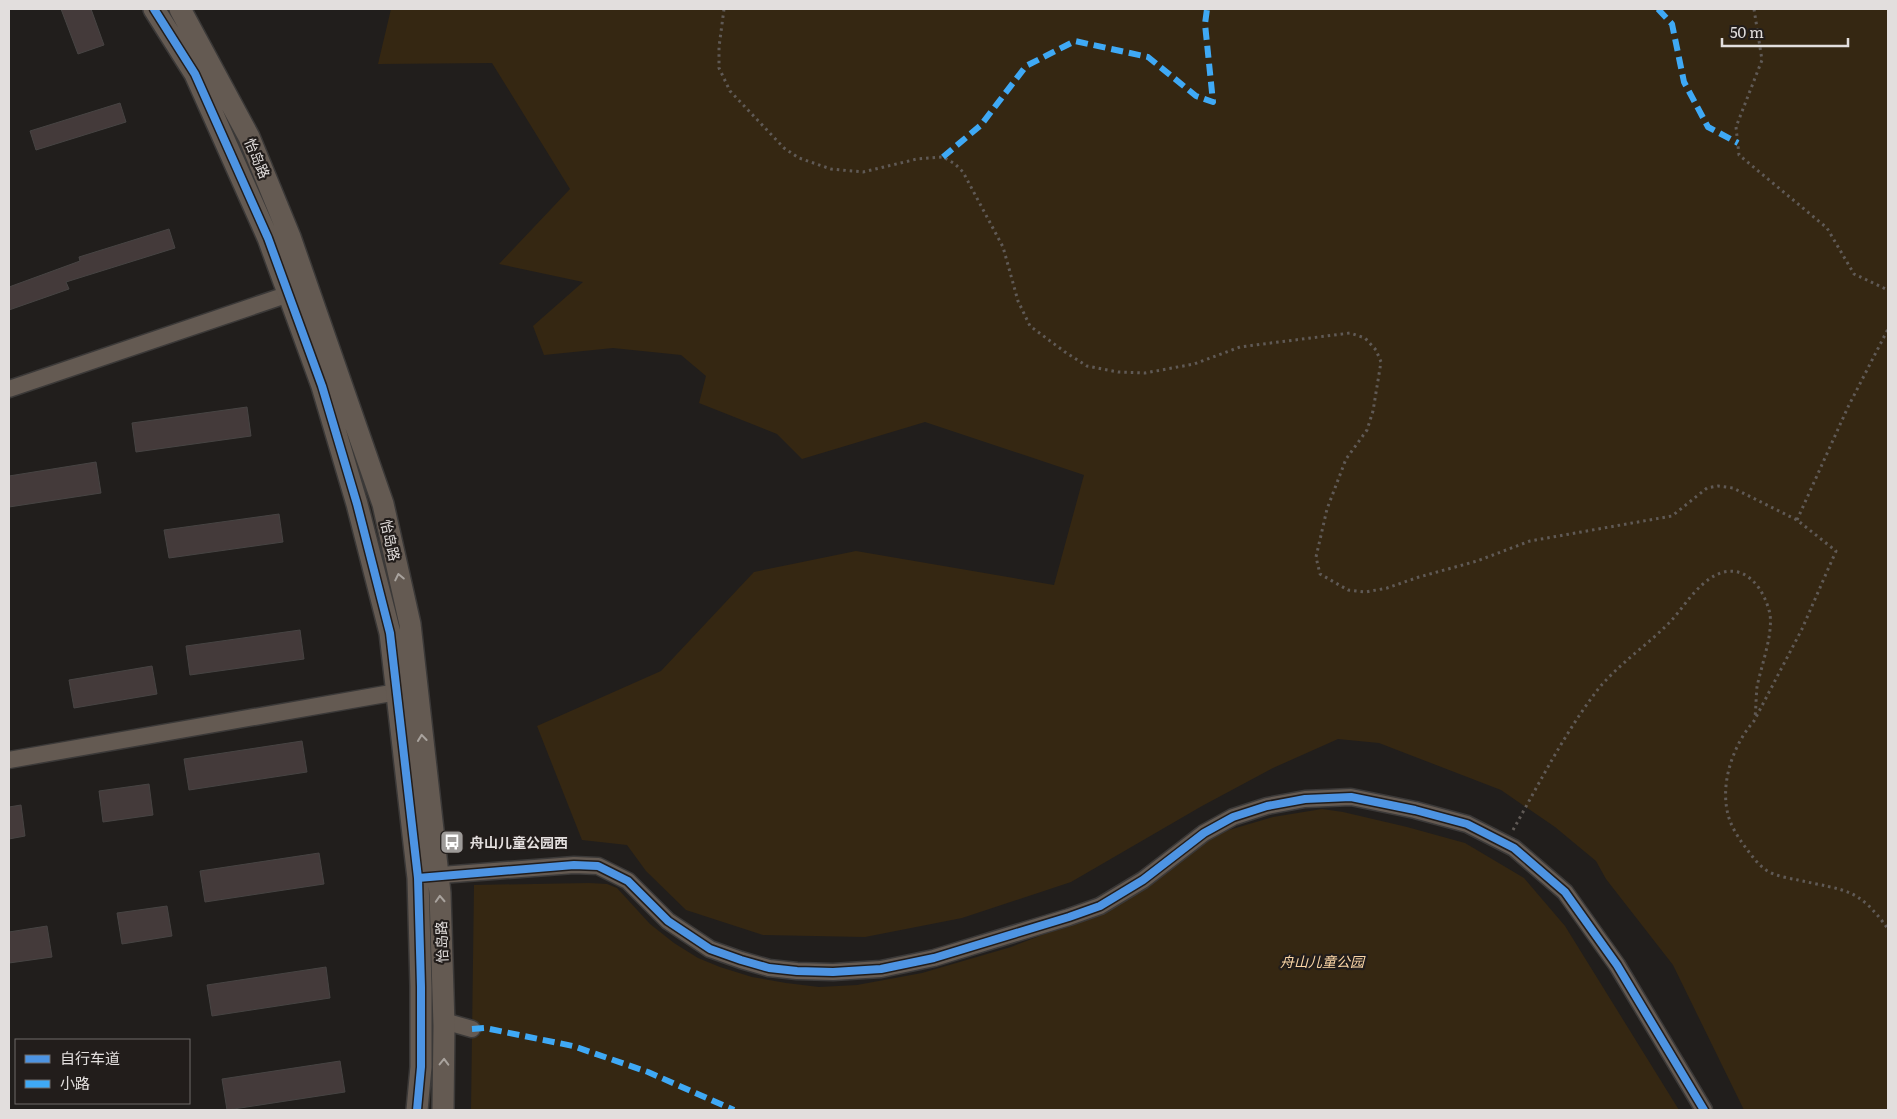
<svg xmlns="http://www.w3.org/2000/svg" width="1897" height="1119" font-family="Literata,'Noto Sans SC',serif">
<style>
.green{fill:#352712}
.building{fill:#443a3a;stroke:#474443}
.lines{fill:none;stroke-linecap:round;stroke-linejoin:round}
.minor-casing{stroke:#3b3938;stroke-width:19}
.tertiary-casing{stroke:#3b3938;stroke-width:24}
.path{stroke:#605a56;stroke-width:3;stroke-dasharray:2.5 4;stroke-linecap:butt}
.minor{stroke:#645a52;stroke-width:16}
.tertiary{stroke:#645a52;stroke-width:21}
.quiet{stroke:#3fa9f5;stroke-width:6;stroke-dasharray:12 6;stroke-linecap:butt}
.cycleway-casing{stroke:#221d1b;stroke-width:11}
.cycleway{stroke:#4d94e3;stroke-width:8}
.oneway{stroke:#a9a39e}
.labels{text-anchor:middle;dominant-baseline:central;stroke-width:4.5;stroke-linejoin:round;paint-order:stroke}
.street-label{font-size:14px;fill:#e2dedd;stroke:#221d1b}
.poi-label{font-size:14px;font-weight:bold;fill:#e2dedd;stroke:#221d1b;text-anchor:start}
.park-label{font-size:14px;font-style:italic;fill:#fbd6a7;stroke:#221d1b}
</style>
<rect width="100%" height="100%" fill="#211e1c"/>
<path class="green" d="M391,9h1497v1101h-144l-71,-145 -67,-86 -10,-18 -41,-34 -54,-37 -122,-47 -41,-4 -65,29 -71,38 -131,76 -109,36 -97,19 -102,-2 -77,-25 -40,-39 -19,-26 -45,-5 -45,-114 124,-55 93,-99 102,-21 198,34 30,-110 -159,-53 -123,37 -25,-25 -78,-31 7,-27 -25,-21 -68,-7 -69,7 -11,-29 50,-44 -84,-18 71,-75 -78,-126 -114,1z
M1322,809l21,3 64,15 58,16 59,35 41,48 114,184h-1208l3,-225 115,-2 18,1 10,4 33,36 24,19 24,15 22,9 32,10 34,6 33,4 38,-2 65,-12 89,-26 91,-35 27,-13 90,-66 54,-16z"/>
<path class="building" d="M61,9h30l13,36 -26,9z
M120,103l6,19 -90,28 -6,-19z
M169,229l6,19 -109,34 3,7 -60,21v-23l71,-26 -1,-4z
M247,407l4,29 -115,16 -4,-29z
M96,462l5,31 -92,14v-31z
M279,514l4,28 -114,16 -5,-28z
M300,630l4,29 -114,16 -4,-29z
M152,666l5,28 -83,14 -5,-28z
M302,741l5,31 -118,18 -5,-31z
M149,784l4,31 -50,7 -4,-31z
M21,805l4,31 -16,3v-32z
M319,853l5,31 -119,18 -5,-31z
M167,906l5,30 -50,8 -5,-31z
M47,926l5,31 -43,6v-31z
M326,967l4,31 -118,18 -5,-31z
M340,1061l5,31 -118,18 -5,-31z"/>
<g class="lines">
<g class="minor-casing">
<path id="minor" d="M9,389l280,-95
M9,760l388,-68
M428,876l146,-11 24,1 30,15 40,40 42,28 31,11 28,8 28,3 36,1 48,-3 53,-11 135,-41 31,-11 43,-26 61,-47 29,-16 34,-11 38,-7 46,-2 64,13 52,14 47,24 51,44 52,73 87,145
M444,1021l28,8"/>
</g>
<g class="tertiary-casing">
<path id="tertiary" d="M154,9l41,65 73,164 54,148 35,118 33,129 28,245 3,109v80l-4,43
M180,9l69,128 41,100 93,267 27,120 30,269 4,133 -1,84"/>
</g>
<path class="path" d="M724,9l-5,38v21l11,23 54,57 15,10 32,11 32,3 54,-13 26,-2 12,7 8,8 40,75 15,54 12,25 35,26 22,14 31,6 27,1 49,-9 46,-17 15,-2 95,-12 15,5 11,12 5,12 -8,49 -6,19 -21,29 -19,50 -11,48 4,17 28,16 18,2 21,-4 32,-11 58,-16 53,-20 142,-25 35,-28 11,-2 15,2 64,32 39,31 -34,78 -48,92c-22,25 -36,67 -24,100 3,8 8,16 13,23 7,9 13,19 23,26 9,6 22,8 32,10 48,11 60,7 90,49
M1754,9l8,51 -26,67 3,28 88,73 27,46 34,16
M1797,520l51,-113 40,-78
M1513,830c27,-48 52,-98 86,-142 20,-24 47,-42 69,-64 12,-12 22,-29 35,-40 30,-27 56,-8 66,26 6,20 -8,56 -12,77 -1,10 -1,21 -2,30"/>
<use href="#minor" class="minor"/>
<use href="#tertiary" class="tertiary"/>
<path class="quiet" d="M1658,9l14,15 12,58 24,45 30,16
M943,157l38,-32 45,-59 49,-25 73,16 48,39 17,6 -8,-78 2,-15
M472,1029l13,-1 88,18 75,26 86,38"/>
<g class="cycleway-casing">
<path id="cycleway" d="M154,9l41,65 73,164 54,148 35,118 33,129 28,245 3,109v80l-4,43
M418,878l156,-13 24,1 30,15 40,40 42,28 31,11 28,8 28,3 36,1 48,-3 53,-11 135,-41 31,-11 43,-26 61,-47 29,-16 34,-11 38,-7 46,-2 64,13 52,14 47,24 51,44 52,73 87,145"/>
</g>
<use href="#cycleway" class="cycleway"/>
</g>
<defs><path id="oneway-chevron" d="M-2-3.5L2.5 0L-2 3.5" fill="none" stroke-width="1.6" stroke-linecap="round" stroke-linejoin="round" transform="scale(1.25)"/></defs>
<g class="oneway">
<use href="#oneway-chevron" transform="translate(399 577) rotate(-102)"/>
<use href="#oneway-chevron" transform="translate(422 738) rotate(-96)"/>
<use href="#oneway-chevron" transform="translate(440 899) rotate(-93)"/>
<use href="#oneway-chevron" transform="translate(444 1062) rotate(-89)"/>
</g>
<defs>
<g id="bus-square" transform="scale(1.25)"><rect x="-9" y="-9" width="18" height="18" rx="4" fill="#9e9b99" stroke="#221d1b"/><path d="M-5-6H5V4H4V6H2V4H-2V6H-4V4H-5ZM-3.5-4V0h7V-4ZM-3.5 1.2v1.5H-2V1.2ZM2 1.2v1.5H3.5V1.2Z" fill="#fff"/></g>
</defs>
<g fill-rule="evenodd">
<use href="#bus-square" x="452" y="842"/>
</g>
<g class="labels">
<g class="street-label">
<text transform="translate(258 158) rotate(67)">怡岛路</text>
<text transform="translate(391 540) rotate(77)">怡岛路</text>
<text transform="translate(441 942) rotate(-92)">怡岛路</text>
</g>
<g class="poi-label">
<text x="470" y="842">舟山儿童公园西</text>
</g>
<g class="park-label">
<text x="1322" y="961">舟山儿童公园</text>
</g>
</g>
<rect width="1897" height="1119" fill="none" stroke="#e2dedd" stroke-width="20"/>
<rect x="15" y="1039" width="175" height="65" fill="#221d1b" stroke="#6f6a69"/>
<rect x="25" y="1055" width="25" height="8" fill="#4d94e3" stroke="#6f6a69"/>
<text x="60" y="1064" font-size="15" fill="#e2dedd">自行车道</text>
<rect x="25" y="1080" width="25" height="8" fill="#3fa9f5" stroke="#6f6a69"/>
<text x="60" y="1089" font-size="15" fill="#e2dedd">小路</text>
<path d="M1722 38v8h126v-8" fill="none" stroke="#e2dedd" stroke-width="2.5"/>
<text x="1730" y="38" font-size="15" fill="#e2dedd" stroke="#221d1b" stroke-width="4" paint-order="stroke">50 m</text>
</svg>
